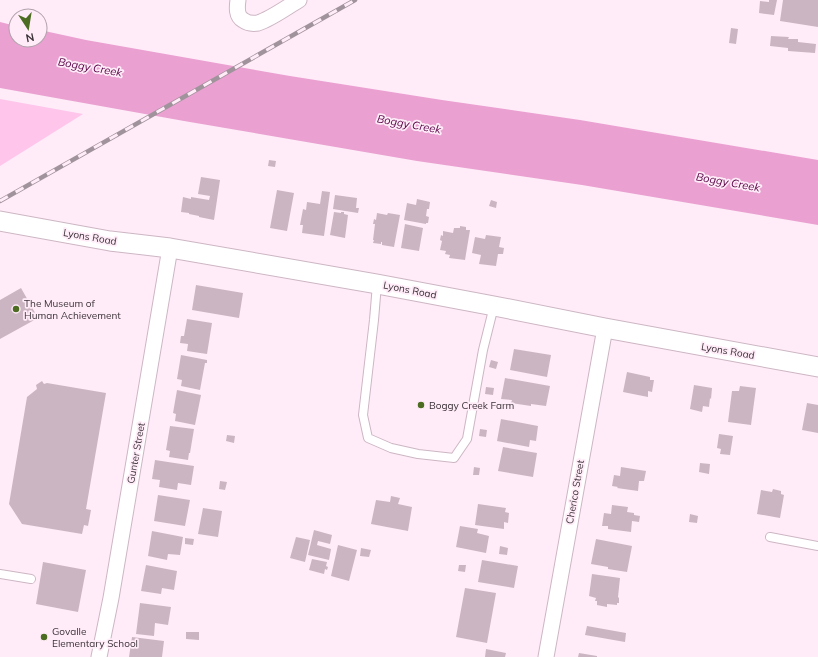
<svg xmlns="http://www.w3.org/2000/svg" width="818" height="657" font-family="Mulish,sans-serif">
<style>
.green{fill:#ffc5eb}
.water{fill:#eaa1d1}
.building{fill:#ccb5c3}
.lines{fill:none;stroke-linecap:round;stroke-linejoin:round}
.service-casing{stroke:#cdb6c4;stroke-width:10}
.minor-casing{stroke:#cdb6c4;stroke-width:17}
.tertiary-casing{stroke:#cdb6c4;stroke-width:21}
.service{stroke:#fff;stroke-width:8}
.minor{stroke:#fff;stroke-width:15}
.tertiary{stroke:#fff;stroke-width:19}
.rail-casing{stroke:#a1939c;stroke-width:4.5}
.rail{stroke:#ffecf8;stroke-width:3;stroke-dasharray:9;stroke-linecap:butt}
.poi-dot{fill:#4c6c22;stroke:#ffecf8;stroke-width:1.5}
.labels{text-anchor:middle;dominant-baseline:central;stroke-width:3.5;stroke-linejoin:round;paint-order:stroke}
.street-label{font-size:10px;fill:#3a3137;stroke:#ffecf8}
.poi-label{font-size:10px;fill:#3a3137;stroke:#ffecf8;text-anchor:start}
.water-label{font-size:11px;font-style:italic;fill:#570044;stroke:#ffecf8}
</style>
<rect width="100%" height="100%" fill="#ffecf8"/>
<path class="green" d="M0,99l83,15 -83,52z"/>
<path class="water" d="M0,22l16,4v14h24v-10l46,10 204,36 152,24 138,20 238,40v65l-236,-40 -165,-24 -233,-40 -184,-33z"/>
<path class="building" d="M769,0h8l-3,15 -15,-2 1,-12 9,1z
M783,0h35v27l-38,-6z
M731,28l7,1 -2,15 -7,-1z
M771,36l18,1 -1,2h10v3l18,2 -1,9 -27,-2v-3l-18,-2z
M269,160l7,1 -1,6 -7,-1z
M201,177l19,3 -6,40 -15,-3v-1l-10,-2v-1l-8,-1 2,-15 8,2v-2l18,3 1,-4 -12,-2z
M277,190l17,3 -7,38 -17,-3z
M322,191l8,1 -6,44 -22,-3 1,-8h-3l3,-16 3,1 1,-8 13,2z
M335,195l22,3 -1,10h3l-1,5 -25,-4z
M417,199l13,3 -1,7h-2l-1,7 3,1 -1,6h-2v1l-22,-4 3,-17 9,2z
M491,200l6,2 -1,6 -7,-2z
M334,212l7,1v-1h3v2l4,1 -3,23 -15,-3z
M377,213l10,2 1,-2 12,2 -6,32 -12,-2v-3h-1v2l-8,-1 1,-3h-1l2,-16h-2l1,-5 2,1z
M405,224l18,4 -4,23 -18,-3z
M460,226l6,1v3h4l-5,30 -16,-2 1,-3 -5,-1 1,-3 -6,-1 2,-9 -2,-1 1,-5 2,1v-5l10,2 1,-5h6z
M486,235l15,2 -2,10 5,1 -1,6h-5l-2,12 -17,-2 2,-9 -9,-2 3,-16 10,2z
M196,285l47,8 -4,25 -47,-8z
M21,288l17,30 -38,21v-39z
M187,319l25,4 -5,31 -20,-3 1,-7 -8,-1 1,-7h3z
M514,349l37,6 -4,22 -37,-7z
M181,355l26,5v3h-2l-5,27 -19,-4 1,-6 -5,-1z
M491,360l7,2 -2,7 -7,-2z
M627,372l23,5v3h4l-2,12 -4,-1v6l-25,-5z
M505,378l45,8 -4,20 -15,-2v2l-20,-3 1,-3 -11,-1z
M42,381l2,3 3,-1 59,10 -20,116 5,1 -3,16 -4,-1 -2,9 -60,-10 -13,-20 18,-107 10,-8 -1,-4z
M694,385l18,3 -1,11 -1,-1 -1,9 -6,-1 -1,6 -12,-3z
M740,386l16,2 -5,37 -23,-3 4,-31h7z
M486,387l8,1 -1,7 -8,-1z
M177,390l24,5 -6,30 -20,-4 1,-7 -3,-1z
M807,403l11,2v28l-16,-3z
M501,419l37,7 -2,15 -6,-1 -1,7 -32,-6z
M170,426l24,3 -4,24h-1l-1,7 -19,-3 1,-6 -4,-1z
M480,429l7,1 -1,7 -7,-1z
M719,434l14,2 -3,19 -10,-1 1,-5 -4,-1z
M227,435l8,1 -1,7 -8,-2z
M503,447l34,6 -4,24 -35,-6z
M155,460l39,6 -3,19 -13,-2 -1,7 -18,-3 1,-7 -8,-1z
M700,463l10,1 -1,10 -10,-2z
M474,467l6,1 -1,7h-6z
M621,467l25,4 -2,10h-5l-1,10 -21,-3 1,-1 -6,-1 2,-11 6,1z
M220,481l7,1 -2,8 -6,-1z
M773,489l8,2v3l3,1 -4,23 -23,-4 4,-24 11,2z
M158,495l32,5 -5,26 -31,-5z
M391,496l9,2 -2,6 14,3 -4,24 -37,-7 5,-24 14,2z
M478,504l28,4 -1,4 4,1 -1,10 -4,-1v7l-29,-4z
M612,505l16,2 -1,5 7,1v2l6,1 -1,6 -7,-1 -1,11 -23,-3v-3h-6l2,-13 7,1z
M203,508l19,3 -4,26 -20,-3z
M690,514l8,2 -1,7 -8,-1z
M460,526l18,3 -1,4 12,3 -3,17 -30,-6z
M314,530l18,5 -2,9 -12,-3 -1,4 14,4 -2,11 -21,-5z
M152,531l31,6 -3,18 -12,-1 -1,6 -19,-4z
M296,537l14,3 -5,22 -15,-4z
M185,538l9,1 -1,6 -8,-1z
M596,539l36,7 -5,26 -19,-3v-2l-17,-3z
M338,545l19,5 -8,31 -18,-5z
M500,546l8,2 -1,7 -8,-1z
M361,548l10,2 -2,7 -9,-1z
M312,559l15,3 -1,4 2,1 -1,3 -2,-1 -1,5 -15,-4z
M482,560l36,6 -4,22 -36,-6z
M43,562l43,8 -8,42 -42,-8z
M146,565l31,6 -3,19 -12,-2 -1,6 -20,-3z
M459,565h7l-1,7 -7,-1z
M592,574l28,4 -2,19 1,1v5h-2v2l-10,-1v3l-10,-2v-4h-2l1,-3 -7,-2z
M465,588l31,5 -9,50 -31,-6z
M140,603l31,4 -3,18 -13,-2 -1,13 -18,-2z
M587,626l39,7 -1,9 -40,-7z
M186,632h13v8l-13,-1z
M132,637l32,4 -2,16h-33z
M486,649l20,4 -1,4h-20z
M579,653l18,3v1h-19z"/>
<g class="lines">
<g class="service-casing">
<path id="service" d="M377,284l-3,36 -11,95 5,23 23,10 27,6 36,4 13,-19 16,-89 11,-44
M770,537l48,9
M0,574l31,5"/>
</g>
<g class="minor-casing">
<path id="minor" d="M238,0c-1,7 -2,16 5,20 4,3 9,4 15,3 13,-4 29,-16 41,-23
M99,657l12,-59 59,-350
M546,657l59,-329"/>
</g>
<g class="tertiary-casing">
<path id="tertiary" d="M0,221l110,20 60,7 207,36 117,22 111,22 213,39"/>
</g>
<use href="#service" class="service"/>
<use href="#minor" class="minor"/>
<use href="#tertiary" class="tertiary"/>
<g class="rail-casing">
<path id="rail" d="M0,201l355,-201"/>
</g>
<use href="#rail" class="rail"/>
</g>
<g class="poi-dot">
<circle cx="16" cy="309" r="4"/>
<circle cx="421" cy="405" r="4"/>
<circle cx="44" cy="637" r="4"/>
</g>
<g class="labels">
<g class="street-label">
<text transform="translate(90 237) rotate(10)">Lyons Road</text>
<text transform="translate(410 290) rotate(11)">Lyons Road</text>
<text transform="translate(728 351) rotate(10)">Lyons Road</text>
<text transform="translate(136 453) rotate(-80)">Gunter Street</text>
<text transform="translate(575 492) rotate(-80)">Cherico Street</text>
</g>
<g class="poi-label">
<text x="24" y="303">The Museum of<tspan x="24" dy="12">Human Achievement</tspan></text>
<text x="429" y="405">Boggy Creek Farm</text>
<text x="52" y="631">Govalle<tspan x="52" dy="12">Elementary School</tspan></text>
</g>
<g class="water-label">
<text transform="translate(90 67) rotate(10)">Boggy Creek</text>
<text transform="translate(409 124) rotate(10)">Boggy Creek</text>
<text transform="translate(728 182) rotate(10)">Boggy Creek</text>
</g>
</g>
<g transform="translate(28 28) rotate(168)"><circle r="19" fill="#ffecf8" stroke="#b0a1ab"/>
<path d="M0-3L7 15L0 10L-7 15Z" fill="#4c6c22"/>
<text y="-6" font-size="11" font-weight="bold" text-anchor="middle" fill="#3a3137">N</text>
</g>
</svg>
